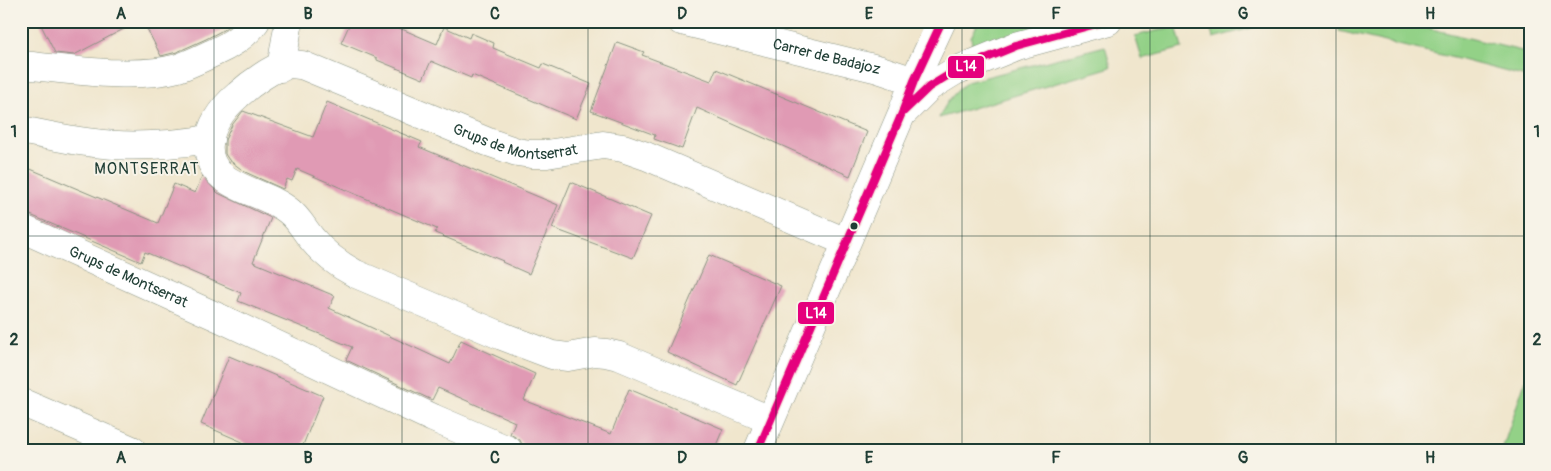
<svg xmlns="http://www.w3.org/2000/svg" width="1551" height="471" font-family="Pangolin,sans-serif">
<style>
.green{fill:#93d187;stroke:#59875e}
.building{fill:#e09ab4}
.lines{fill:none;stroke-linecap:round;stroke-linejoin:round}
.pedestrian-casing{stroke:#889280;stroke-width:29}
.minor-casing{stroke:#889280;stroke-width:29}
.pedestrian{stroke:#fff;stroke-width:28}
.minor{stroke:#fff;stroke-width:28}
.bus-1-casing{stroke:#f7f3e8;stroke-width:11}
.bus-1{stroke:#e5007d;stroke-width:8}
.grid{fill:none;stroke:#1f3d34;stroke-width:1;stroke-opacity:0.55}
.bus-dot{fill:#1f3d34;stroke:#f7f3e8;stroke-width:2}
.labels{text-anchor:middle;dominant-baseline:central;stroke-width:4;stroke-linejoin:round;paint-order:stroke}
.street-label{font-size:15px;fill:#1f3d34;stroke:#f7f3e8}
.neighbourhood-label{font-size:16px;letter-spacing:1px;fill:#1f3d34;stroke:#f7f3e8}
.line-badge{stroke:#f7f3e8;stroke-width:2}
.badge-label{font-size:14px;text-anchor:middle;font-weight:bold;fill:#fff}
.neatline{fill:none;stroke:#1f3d34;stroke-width:2}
.grid-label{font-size:16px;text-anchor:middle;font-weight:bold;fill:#1f3d34}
</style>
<rect width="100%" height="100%" fill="#f7f3e8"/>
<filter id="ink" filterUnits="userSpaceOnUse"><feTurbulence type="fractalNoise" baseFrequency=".02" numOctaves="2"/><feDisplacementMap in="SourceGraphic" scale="10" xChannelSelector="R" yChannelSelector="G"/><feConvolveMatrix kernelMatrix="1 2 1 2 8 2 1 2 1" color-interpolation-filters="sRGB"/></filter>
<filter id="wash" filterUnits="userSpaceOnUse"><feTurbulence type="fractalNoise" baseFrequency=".0096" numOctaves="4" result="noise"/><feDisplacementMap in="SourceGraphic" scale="20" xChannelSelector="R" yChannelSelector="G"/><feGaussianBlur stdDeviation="1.12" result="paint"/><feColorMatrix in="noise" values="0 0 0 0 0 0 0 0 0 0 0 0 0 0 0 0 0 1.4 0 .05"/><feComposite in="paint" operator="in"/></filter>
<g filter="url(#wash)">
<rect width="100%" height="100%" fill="#f0e6cd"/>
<path class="green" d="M979,21h82l-83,24h-6l-1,-8z
M1209,21h69l-65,17z
M1340,21h59l131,32v25l-72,-19 -119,-28z
M1176,26l6,22 -40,11 -7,-23z
M1105,46l6,21 -172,51c7,-16 15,-25 28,-36z
M1530,366v84h-28z"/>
<g id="blocks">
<path class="building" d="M39,21h100l-65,34 -19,-2z
M143,21h92l-12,9 -17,9 -29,13 -16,4z
M351,21h32l54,23 7,-17 25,11 2,-5 23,10 -1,5 48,20 2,-4 48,20 -15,35 -104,-44 -1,3 -40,-17 -8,18 -46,-19v-2l-36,-15z
M617,42l27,10 -2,3 69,26 5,-12 151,63 -17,44 -153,-68 -15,41 -28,-10 1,-4 -64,-24z
M327,102l95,40 -3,5 139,58 -29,69 -27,-12 1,-1 -68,-28 2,-4 -140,-60 -5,12 -5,-2 -4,10 -38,-17 -16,-12 -4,-6v-14l7,-15 11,-14 70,26z
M21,165l137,58 16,-39 21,9 7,-17 16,17 53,25 -18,44 82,34 -6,12 121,56 11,-24 74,34 -11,26 87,34 18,-45 94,40 -9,21h-184l-7,-3 -3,-7 -10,-6 5,-12 -77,-34 -6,12 -86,-40 6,-13 -114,-46 3,-8 -96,-41 -4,10 -120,-51z
M571,182l80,34 -18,42 -81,-30z
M709,255l72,31 -44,99 -70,-33z
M229,356l94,40 -22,54h-40l-60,-26z"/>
</g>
</g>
<g filter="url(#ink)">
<use href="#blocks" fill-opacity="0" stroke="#889280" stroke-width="1"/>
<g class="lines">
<g class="pedestrian-casing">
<g id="pedestrian">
<path d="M21,65c46,4 113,15 157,3 12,-4 24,-10 35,-15 16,-7 33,-18 43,-32"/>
<path d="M281,68l8,-47"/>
<path d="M21,130c24,5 48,10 73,13 38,5 77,2 116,-4"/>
<path id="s1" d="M21,228l201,91 211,99 75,32"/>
<path d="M21,402l111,48"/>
<path id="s2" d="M770,420l-151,-64 -13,-3 -11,-1 -27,5 -16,-2 -50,-19 -146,-62c-17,-9 -32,-20 -44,-35 -8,-9 -13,-20 -22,-27 -25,-23 -86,-23 -81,-69 2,-19 15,-36 29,-48 11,-10 37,-30 52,-31 4,0 8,1 12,1l186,77 29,10 14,2h16l56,-9 20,3 23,8 200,86"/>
</g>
</g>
<g class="minor-casing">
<g id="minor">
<path id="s3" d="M681,21l197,48 36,12"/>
<path d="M905,111l24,-24 26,-16 61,-25 92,-25"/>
<path d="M758,450l144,-337 12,-32 28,-60"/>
</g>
</g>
<use href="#pedestrian" class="pedestrian"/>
<use href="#minor" class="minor"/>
<g class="bus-1-casing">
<path id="bus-1" d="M903,110l11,-29 28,-60
M758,450l144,-337 27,-26 26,-16 61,-25 91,-25"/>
</g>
<use href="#bus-1" class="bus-1"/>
</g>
</g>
<path class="grid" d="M214,21v429M402,21v429M588,21v429M776,21v429M962,21v429M1150,21v429M1336,21v429M21,236h1509"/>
<circle class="bus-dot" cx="854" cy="226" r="4.5"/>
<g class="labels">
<g class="street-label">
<text stroke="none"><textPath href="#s3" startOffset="150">Carrer de Badajoz</textPath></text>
<text stroke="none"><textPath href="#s2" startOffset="1009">Grups de Montserrat</textPath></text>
<text stroke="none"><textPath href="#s1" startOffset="118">Grups de Montserrat</textPath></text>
</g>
<g class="neighbourhood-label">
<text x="147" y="169">MONTSERRAT</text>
</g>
</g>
<g class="line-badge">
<rect x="947" y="55" width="38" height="24" rx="5" fill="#e5007d"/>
<rect x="797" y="301" width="38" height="24" rx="5" fill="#e5007d"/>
</g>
<g class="badge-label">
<text x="966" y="71">L14</text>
<text x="816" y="318">L14</text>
</g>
<rect width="1551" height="471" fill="none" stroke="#f7f3e8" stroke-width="55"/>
<rect x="28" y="28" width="1496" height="416" class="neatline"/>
<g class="grid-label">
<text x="121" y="19">A</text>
<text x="308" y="19">B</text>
<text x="495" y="19">C</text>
<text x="682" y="19">D</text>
<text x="869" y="19">E</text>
<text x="1056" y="19">F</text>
<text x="1243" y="19">G</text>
<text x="1430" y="19">H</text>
<text x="14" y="137">1</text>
<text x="1537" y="137">1</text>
<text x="14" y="345">2</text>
<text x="1537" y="345">2</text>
<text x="121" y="463">A</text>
<text x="308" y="463">B</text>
<text x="495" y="463">C</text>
<text x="682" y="463">D</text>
<text x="869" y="463">E</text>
<text x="1056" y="463">F</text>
<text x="1243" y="463">G</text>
<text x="1430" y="463">H</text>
</g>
</svg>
